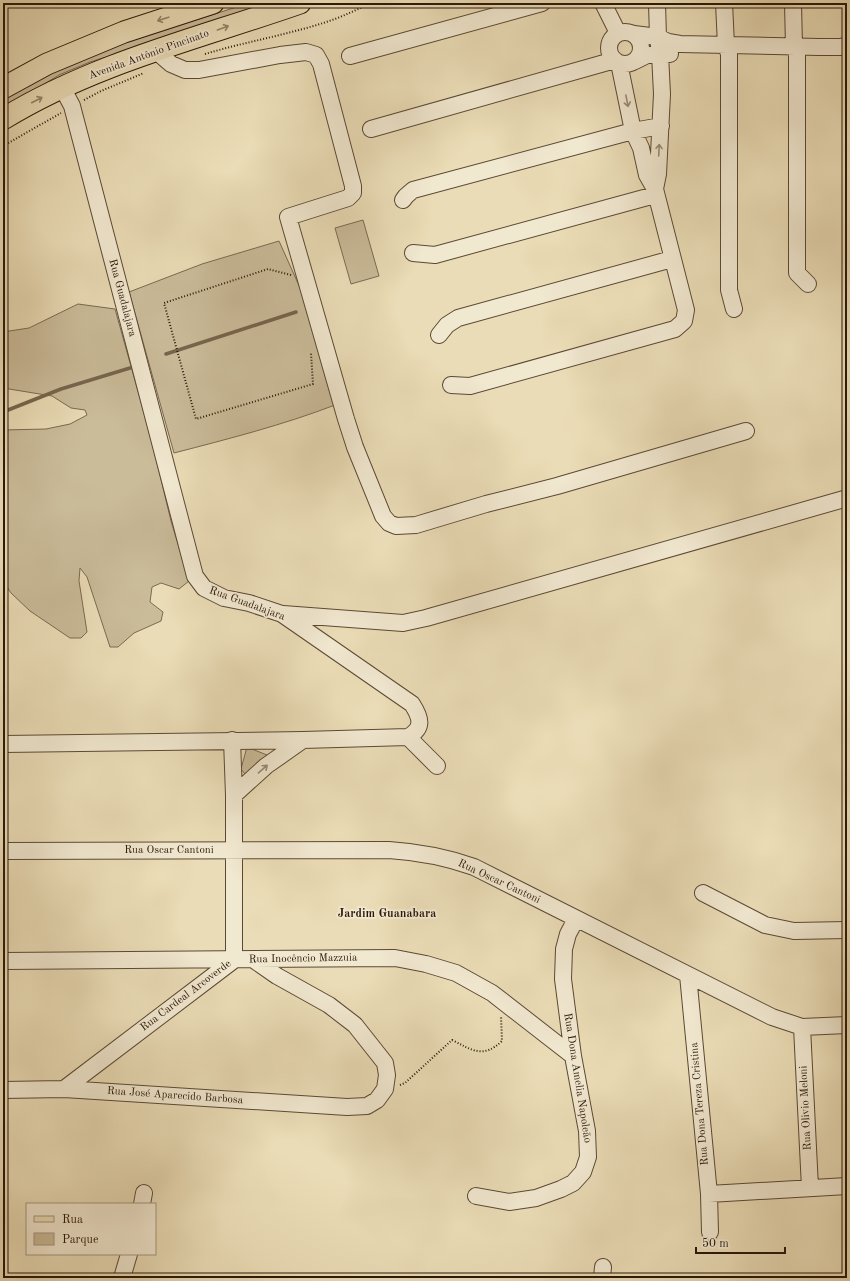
<svg xmlns="http://www.w3.org/2000/svg" width="850" height="1281" font-family="'Old Standard TT',serif">
<style>
.green{fill:#cabb99;stroke:#7a6a51}
.lines{fill:none;stroke-linecap:round;stroke-linejoin:round}
.stream{stroke:#77654d;stroke-width:3.5}
.minor-casing{stroke:#5b4934;stroke-width:18}
.major-casing{stroke:#2b1809;stroke-width:23}
.path{stroke:#2b1809;stroke-width:2;stroke-dasharray:1 2;stroke-linecap:butt}
.minor{stroke:#f1e8d0;stroke-width:16}
.major{stroke:#eadcb6;stroke-width:21}
.oneway{stroke:#948468}
.oneway2{stroke:#988a76}
.labels{text-anchor:middle;dominant-baseline:central;stroke-width:3.5;stroke-linejoin:round;paint-order:stroke}
.street-label{font-size:11px;fill:#2b1809;stroke:#f1e8d0}
.neighbourhood-label{font-size:12px;font-weight:bold;fill:#2b1809;stroke:#f1e8d0}
</style>
<rect width="100%" height="100%" fill="#eadcb6"/>
<filter id="stains"><feTurbulence type="fractalNoise" baseFrequency=".005" numOctaves="4"/><feColorMatrix values="0 0 0 0 .2 0 0 0 0 .09 0 0 0 0 .02 0 0 0 .5 -.17"/></filter>
<radialGradient id="worn" r=".72"><stop offset=".6" stop-color="#630" stop-opacity="0"/><stop offset="1" stop-color="#630" stop-opacity=".3"/></radialGradient>
<path class="green" d="M249,3h28l-187,59 -31,13 -56,34v-9l17,-11 67,-34z
M363,220l16,56 -28,8 -16,-56z
M279,241l22,49 34,115c-52,20 -107,34 -161,48l-45,-161 73,-28z
M78,304l37,5 36,129 20,83 18,60 -10,8 -18,-6 -9,4 -2,15 13,10 -2,9 -27,12 -16,14h-8l-23,-70 -7,-9 -1,13 8,51 -6,6h-11l-40,-27 -19,-18 -6,-9 -2,-10v-144l43,-1 24,-5 17,-9 -2,-5 -14,-2 -19,-12 -49,-8v-56l26,-4z
M247,747l25,10 -24,21 -7,-9z"/>
<g class="lines">
<path class="stream" d="M166,354l130,-42
M3,412l58,-23 69,-21"/>
<g class="minor-casing">
<path id="minor" d="M603,3l15,30
M724,3l2,42 3,9v236l5,19
M793,3l1,44 3,7v219l11,11
M609 48a16 16 0 1 1 32 0a16 16 0 1 1-32 0Z
M634,34l24,3 10,5 12,2 139,3h22l6,-2
M156,51l15,13 14,6h14l81,-15 26,-3 10,3 5,9 32,122v7l-5,5 -60,19 58,202 9,28 28,69 6,7 7,3 20,-1 70,-21 71,-18 189,-55
M350,56l192,-53
M635,61l12,-6 23,-1
M619,63l14,68 8,17 6,27 8,14
M371,129l244,-69
M403,200l3,-4 7,-6 220,-59 28,-5
M413,253l22,2 220,-60
M439,335l8,-10 11,-7 214,-59
M451,385l19,1 205,-57 9,-8 2,-11 -31,-121 3,-15 4,-80 -2,-40 -2,-17 -1,-34
M283,614l120,9 23,-5 418,-119
M408,737l29,29
M3,744l300,-4 105,-3c16,-9 13,-19 4,-33l-130,-90 -33,-11 -25,-5 -20,-10 -9,-12 -123,-470 -10,-19
M234,795l32,-29 37,-26
M3,851l386,-1c30,2 57,7 85,17l298,150 30,10 45,-2
M703,893l62,32 29,6 53,-1
M3,961l392,-3 31,6 30,9 36,20 81,63
M688,975l21,219 1,38
M802,1027l8,161
M64,1089l170,-129v-165l-2,-55
M3,1090l61,-1 283,18 20,-1 10,-6 8,-11 2,-14 -2,-12 -30,-38 -26,-20 -52,-29 -23,-16
M709,1194l138,-8
M476,1196l33,6 27,-4 25,-9 12,-6 10,-11 5,-15 -1,-26 -14,-75 -10,-77 1,-30 4,-15 8,-15
M142,1204l2,-11
M122,1278l7,-24
M602,1278l1,-11"/>
</g>
<g class="major-casing">
<path id="major" d="M3,88l44,-24 77,-32 89,-29
M3,119c91,-56 197,-81 297,-116"/>
</g>
<path class="path" d="M205,54c43,-13 88,-20 130,-35 13,-5 25,-11 37,-16
M84,100l17,-9 43,-18
M3,146l58,-33
M291,275l-23,-6 -104,34 32,116 117,-35 -2,-31
M400,1085l5,-2 47,-43c20,10 31,19 50,1l-1,-25"/>
<use href="#minor" class="minor"/>
<use href="#major" class="major"/>
</g>
<defs><path id="oneway-shaft" d="M-6 0H5M1.5-3L5.5 0L1.5 3" fill="none" stroke-width="1.6" stroke-linecap="round" stroke-linejoin="round"/></defs>
<g class="oneway">
<use href="#oneway-shaft" transform="translate(163 19) rotate(162)"/>
<use href="#oneway-shaft" transform="translate(223 28) rotate(-20)"/>
<use href="#oneway-shaft" transform="translate(37 100) rotate(-27)"/>
</g>
<g class="oneway2">
<use href="#oneway-shaft" transform="translate(627 101) rotate(79)"/>
<use href="#oneway-shaft" transform="translate(659 150) rotate(-87)"/>
<use href="#oneway-shaft" transform="translate(263 769) rotate(-41)"/>
</g>
<g class="labels">
<g class="street-label">
<text transform="translate(149 55) rotate(-20)">Avenida Antônio Pincinato</text>
<text transform="translate(122 298) rotate(75)">Rua Guadalajara</text>
<text transform="translate(247 604) rotate(20)">Rua Guadalajara</text>
<text x="169" y="850">Rua Oscar Cantoni</text>
<text transform="translate(499 882) rotate(25)">Rua Oscar Cantoni</text>
<text transform="translate(303 959) rotate(-1)">Rua Inocêncio Mazzuia</text>
<text transform="translate(186 996) rotate(-37)">Rua Cardeal Arcoverde</text>
<text transform="translate(577 1078) rotate(81)">Rua Dona Amelia Napoleão</text>
<text transform="translate(175 1096) rotate(4)">Rua José Aparecido Barbosa</text>
<text transform="translate(700 1104) rotate(-95)">Rua Dona Tereza Cristina</text>
<text transform="translate(806 1108) rotate(-93)">Rua Olivio Meloni</text>
</g>
<g class="neighbourhood-label">
<text x="387" y="914">Jardim Guanabara</text>
</g>
</g>
<rect width="850" height="1281" fill="none" stroke="#eadcb6" stroke-width="16"/>
<rect x="4" y="4" width="842" height="1273" fill="none" stroke="#2b1809" stroke-width="2"/>
<rect x="8" y="8" width="834" height="1265" fill="none" stroke="#2b1809"/>
<rect x="26" y="1203" width="130" height="52" fill="#f1e8d0" stroke="#a29580"/>
<rect x="34" y="1216" width="20" height="6" fill="#eadcb6" stroke="#a29580"/>
<text x="62" y="1223" font-size="12" fill="#2b1809">Rua</text>
<rect x="34" y="1233" width="20" height="12" fill="#cabb99" stroke="#a29580"/>
<text x="62" y="1243" font-size="12" fill="#2b1809">Parque</text>
<path d="M696 1247v6h89v-6" fill="none" stroke="#2b1809" stroke-width="2"/>
<text x="702" y="1247" font-size="12" fill="#2b1809" stroke="#f1e8d0" stroke-width="3" paint-order="stroke">50 m</text>
<rect width="100%" height="100%" filter="url(#stains)"/>
<rect width="100%" height="100%" fill="url(#worn)"/>
</svg>
